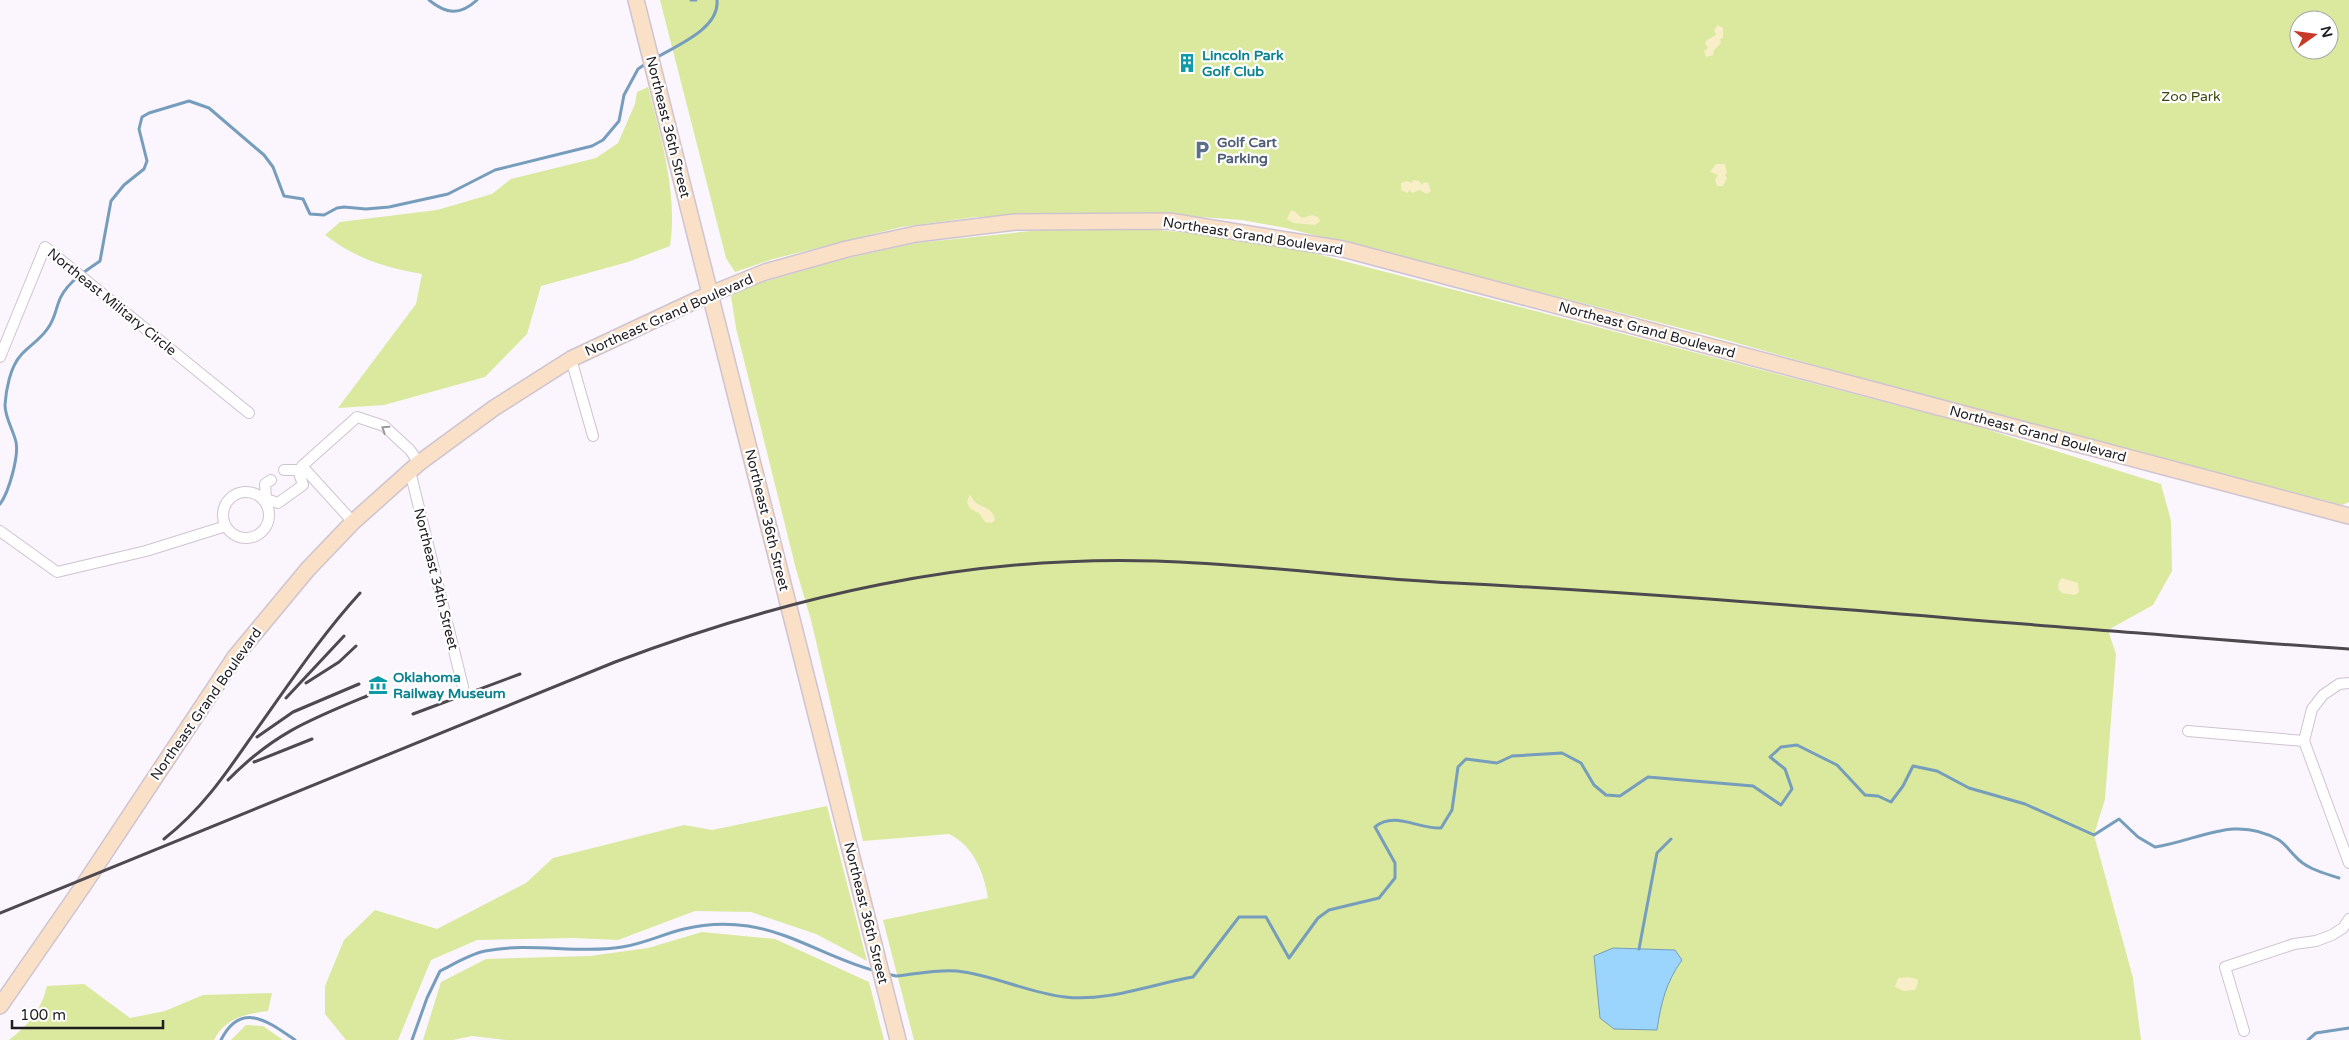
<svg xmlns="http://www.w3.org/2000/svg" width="2349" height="1040" font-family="'Varela Round',sans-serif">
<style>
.green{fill:#dae99e;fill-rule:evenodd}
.sand{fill:#f8eec8}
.water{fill:#9bd4fd;stroke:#769dbb}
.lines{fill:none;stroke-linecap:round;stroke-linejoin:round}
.stream{stroke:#769dbb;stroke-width:3}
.street-casing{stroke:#cec4d1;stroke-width:12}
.secondary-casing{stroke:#cec4d1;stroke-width:18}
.street{stroke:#fff;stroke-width:10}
.secondary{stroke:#f9e0c6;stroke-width:15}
.rail{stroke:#4d494f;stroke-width:3}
.oneway{stroke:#9b999c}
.labels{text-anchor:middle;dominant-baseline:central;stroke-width:4.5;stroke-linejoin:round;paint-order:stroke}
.culture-label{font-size:14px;font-weight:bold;fill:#0d838f;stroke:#fff;text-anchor:start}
.park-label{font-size:14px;fill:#3d460b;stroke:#fff}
.street-label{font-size:14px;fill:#201d22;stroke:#fff}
.service-label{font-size:14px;font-weight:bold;fill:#4e5e75;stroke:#fff;text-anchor:start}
</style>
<rect width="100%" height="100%" fill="#fbf5fd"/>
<path class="green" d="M660,0h1689v502l-7,3 -429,-112 -201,-57 -426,-108 -44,-8 -100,-7 -166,4 -75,10 -128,32 -38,13 -9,-14zM2299,20h30v30h-30z
M648,87c13,50 30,108 22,159l-42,16 -87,24 -14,48 -42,43 -101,28 -46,3 78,-104 6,-30c-39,-7 -65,-15 -97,-39l15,-13 97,-12 55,-16 19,-15 85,-21 22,-15 17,-39 2,-12z
M1138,228l102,10 46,8 687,179 188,59 10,37 1,50 -19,34 -45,25 8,24 -11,145 -11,36 39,143 8,62h-1227l-31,-120 105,-22c-4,-25 -14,-52 -39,-64l-86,7 -52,-221 -15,-51 -60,-241 -5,-32 15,-9 97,-28 73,-16 125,-13z
M827,806l40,155 -51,-27 -65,-22 -56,-1 -77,29 -44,-2 -97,2 -46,20 -33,80h-52l-21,-26v-28l19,-46 31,-30 62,19 89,-46 27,-25 131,-33 28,5z
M702,932l73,7 94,43 15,58h-378l-34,-4 -19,4h-30l18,-58 45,-23 104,-3 58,-8z
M84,984l46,34 35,-7 38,-16 69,-2 -4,18c-23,3 -43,7 -54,29h-205c19,-15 32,-29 38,-54z
M246,1025l17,1 20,14h-52z"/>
<path class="sand" d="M1718,25l5,3v10l-3,1 1,4 -7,7 -1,5 -7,2 -2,-6 4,-3 -3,-5 2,-3 9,-5 -2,-5z
M1716,164h9l2,9 -2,2 2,3 -4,8h-6l-2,-7 3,-4 -8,-3z
M1413,180l6,1 3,4 2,-3 4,1 3,8 -5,3 -6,-4 -8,3 -2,-3 -3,3 -6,-3v-7l6,-2 5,2z
M1293,210l9,8 10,-3 6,2 2,4 -5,4 -22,-2 -6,-4 3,-7z
M970,495c3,3 4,7 8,9 9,5 15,5 17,16l-3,3 -7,-1 -6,-9c-8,-3 -16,-8 -9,-18z
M2062,578l16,5 1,9 -4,3 -13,-2 -4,-4 1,-8z
M1908,977l9,2 1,4 -3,7 -11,1 -9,-4 3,-9z"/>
<path class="water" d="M1613,948l62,2 7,10c-16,22 -21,43 -25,70l-43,-1 -14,-11 -6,-62z"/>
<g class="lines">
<path class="stream" d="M429,0c17,14 31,16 48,0
M691,0h5
M654,59c21,-13 66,-30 63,-59
M0,504c9,-12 19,-48 16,-62 -3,-13 -11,-24 -11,-37 1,-15 5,-38 16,-50 8,-9 20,-16 27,-27 6,-8 7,-15 10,-24 6,-20 26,-32 42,-43l11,-60 13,-16 20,-16 3,-8 -8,-32 3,-12 7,-4 40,-12 20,7 55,47 9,12 11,29 19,3 7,15 14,1 13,-7 7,-1 22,2 23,-2 59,-13 47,-24 97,-24 11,-6 16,-19 5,-26 14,-26 9,-6
M1639,949l18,-96 14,-14
M887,974l9,2c20,-2 42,-7 61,-5 37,4 71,22 108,26 43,5 87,-13 128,-20l46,-60h27l23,41 29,-40 11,-8 50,-12 16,-20v-15l-20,-36c19,-16 43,2 66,1l11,-18 6,-43 8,-8 31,4 15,-7 50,-3 19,10 13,22 12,10 14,1 28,-19 105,9 28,19 11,-16 -7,-20 -15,-12 11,-10 16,-2 40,20 28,30 13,1 13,6 12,-16 10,-20 24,5 32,17 56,16 69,31 25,-16 19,18 17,10c43,-6 79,-33 124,-7 6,4 11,11 16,16 11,13 29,17 44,22
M221,1040c20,-40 48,-18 74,0
M412,1040l15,-42 13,-27c14,-7 30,-17 45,-20 45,-9 92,3 137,-4 21,-3 41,-13 62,-18 20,-5 43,-6 64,-3 46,7 84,34 128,45
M2308,1040l8,-7 33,-5"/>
<g class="street-casing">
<path id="street" d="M0,357l45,-110 204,166
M571,359l22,77
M410,471l53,216
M271,480l-6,4 1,15 12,4 25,-18 -5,-15h-14
M223 515a23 23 0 1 1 46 0a23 23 0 1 1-46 0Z
M353,522l-51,-56 55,-49 27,9 26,24 9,13
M0,531l57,41 89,-21 80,-25
M2349,683l-10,1 -16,11 -11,14 -8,32 45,122
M2188,731l116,10
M2244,1031l-19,-64 69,-23 22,-3 16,-6 11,-7 6,-9"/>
</g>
<g class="secondary-casing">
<path id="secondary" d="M636,0l262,1040
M0,1006l83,-120 152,-229 73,-88 45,-47 66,-59 75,-55 77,-49 130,-61 64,-26 82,-23 69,-15 99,-12 154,-1 174,28 1006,267"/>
</g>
<use href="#street" class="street"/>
<use href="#secondary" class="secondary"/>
<path class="rail" d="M306,683l33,-21 17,-16
M286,698l58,-62
M413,714l107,-40
M257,737l36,-25 66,-28
M254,762l58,-23
M228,780c45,-46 81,-60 139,-84
M164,839c38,-30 61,-64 88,-103 35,-49 68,-99 108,-143
M0,913l615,-251c175,-66 352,-107 541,-101 100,3 199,17 298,22 220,11 439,31 658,48 79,6 158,13 237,18"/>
</g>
<defs><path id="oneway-chevron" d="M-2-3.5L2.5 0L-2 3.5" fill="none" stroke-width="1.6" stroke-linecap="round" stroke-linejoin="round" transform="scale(1.25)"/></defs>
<use class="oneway" href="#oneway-chevron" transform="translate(385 429) rotate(-147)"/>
<defs>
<g id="building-bare" transform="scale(1.5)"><path d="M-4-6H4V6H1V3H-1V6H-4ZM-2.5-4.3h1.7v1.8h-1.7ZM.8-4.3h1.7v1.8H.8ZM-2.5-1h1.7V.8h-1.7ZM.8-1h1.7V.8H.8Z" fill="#0f9aa8" stroke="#fff" stroke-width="2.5" paint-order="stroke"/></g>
<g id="parking-bare" transform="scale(1.5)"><path d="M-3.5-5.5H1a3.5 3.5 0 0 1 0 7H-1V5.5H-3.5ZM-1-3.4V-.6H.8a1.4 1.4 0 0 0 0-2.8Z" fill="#5c6f8a" stroke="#fff" stroke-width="2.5" paint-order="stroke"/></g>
<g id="museum-bare" transform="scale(1.5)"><path d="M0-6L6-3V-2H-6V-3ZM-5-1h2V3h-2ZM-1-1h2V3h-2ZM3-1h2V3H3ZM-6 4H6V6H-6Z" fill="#0f9aa8" stroke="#fff" stroke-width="2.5" paint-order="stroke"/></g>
</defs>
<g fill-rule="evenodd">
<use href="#building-bare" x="1187" y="63"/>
<use href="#parking-bare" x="1202" y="150"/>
<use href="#museum-bare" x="378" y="685"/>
</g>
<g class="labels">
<g class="culture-label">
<text x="1202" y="55">Lincoln Park<tspan x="1202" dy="16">Golf Club</tspan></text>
<text x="393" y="677">Oklahoma<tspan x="393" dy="16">Railway Museum</tspan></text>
</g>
<g class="park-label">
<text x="2191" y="96">Zoo Park</text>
</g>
<g class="street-label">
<text transform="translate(668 127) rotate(76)">Northeast 36th Street</text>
<text transform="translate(1253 236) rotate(9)">Northeast Grand Boulevard</text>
<text transform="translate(112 302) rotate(39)">Northeast Military Circle</text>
<text transform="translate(669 315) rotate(-24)">Northeast Grand Boulevard</text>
<text transform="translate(1647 330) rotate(15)">Northeast Grand Boulevard</text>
<text transform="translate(2038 434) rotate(15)">Northeast Grand Boulevard</text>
<text transform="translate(767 520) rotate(76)">Northeast 36th Street</text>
<text transform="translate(436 579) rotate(76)">Northeast 34th Street</text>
<text transform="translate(206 704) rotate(-55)">Northeast Grand Boulevard</text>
<text transform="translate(866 913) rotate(76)">Northeast 36th Street</text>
</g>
<g class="service-label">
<text x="1217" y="142">Golf Cart<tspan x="1217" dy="16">Parking</tspan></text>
</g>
</g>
<g transform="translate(2314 35) rotate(76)"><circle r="24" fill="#ffffff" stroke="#a6a5a7"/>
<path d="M0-4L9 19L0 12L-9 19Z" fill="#c63a27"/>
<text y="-8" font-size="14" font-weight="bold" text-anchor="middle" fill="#201d22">N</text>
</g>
<path d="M12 1020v8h151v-8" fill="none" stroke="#201d22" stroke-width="2.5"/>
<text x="20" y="1020" font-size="15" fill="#201d22" stroke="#ffffff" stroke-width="4" paint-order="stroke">100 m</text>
</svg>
